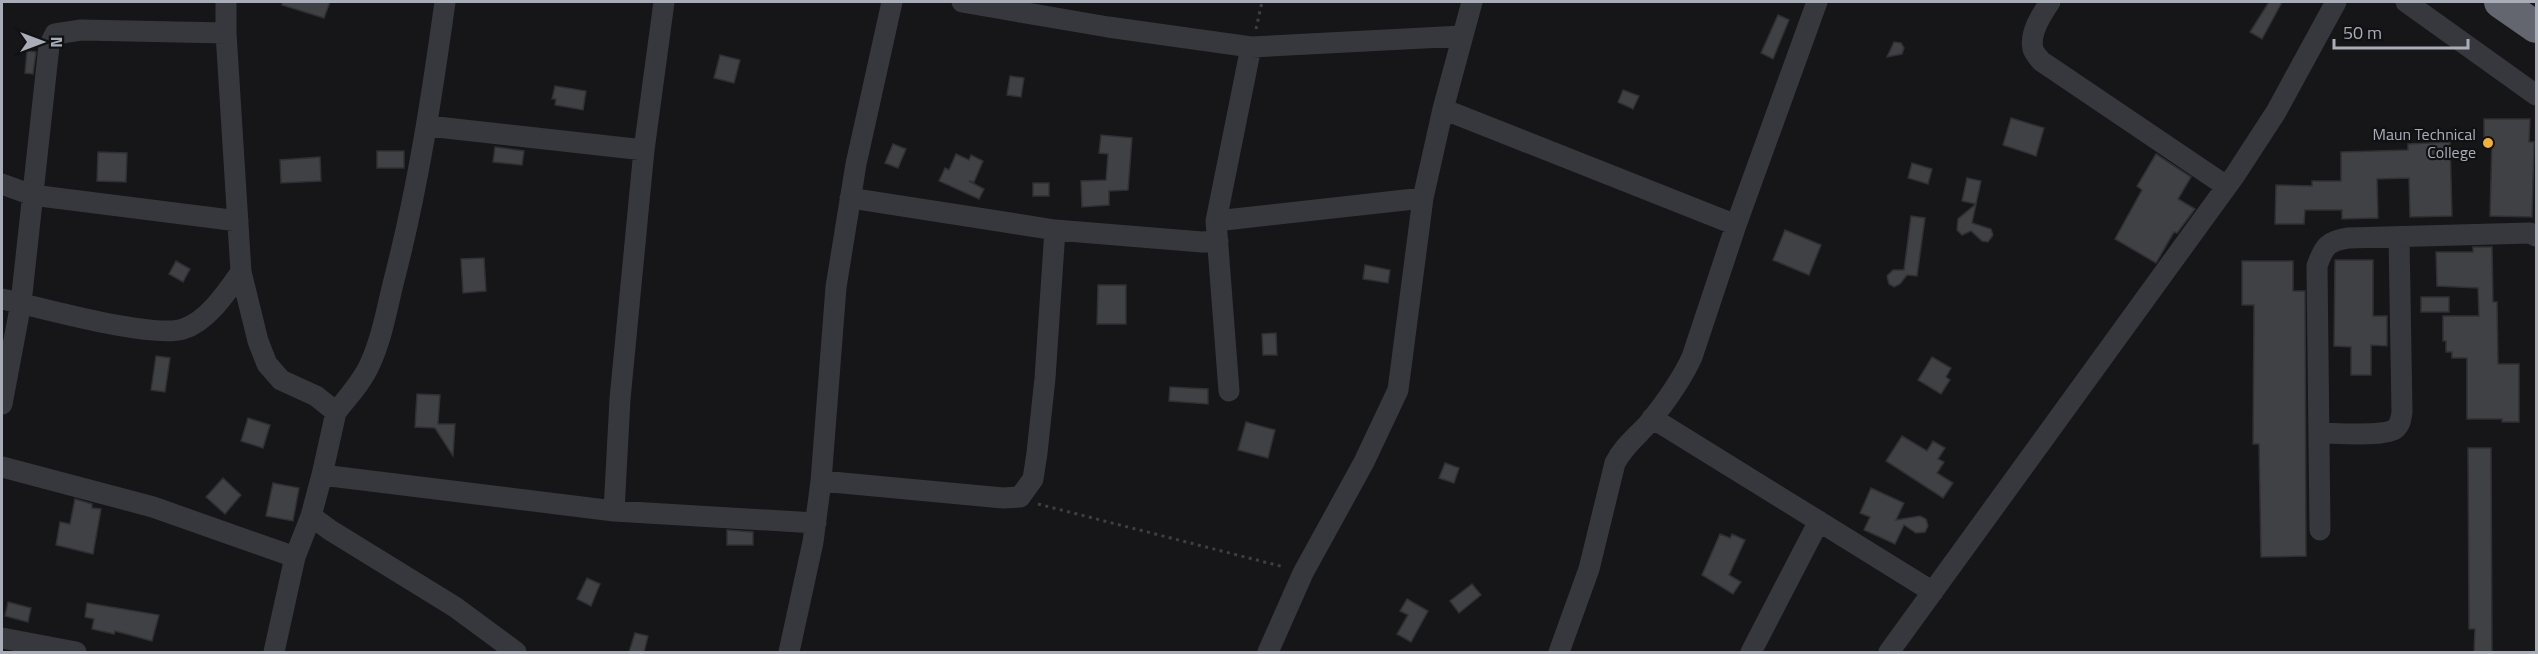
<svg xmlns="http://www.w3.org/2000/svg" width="2538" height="654" font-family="'Titillium Web',sans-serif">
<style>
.building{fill:#404145;stroke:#303034;stroke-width:1.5}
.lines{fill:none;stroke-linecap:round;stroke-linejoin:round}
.path{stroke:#3d3f44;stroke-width:3;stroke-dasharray:3 4.5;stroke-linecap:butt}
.minor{stroke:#37383d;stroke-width:21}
.highway{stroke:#63666e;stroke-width:32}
.poi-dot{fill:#f2b134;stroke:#111113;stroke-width:2}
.labels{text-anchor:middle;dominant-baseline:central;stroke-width:4.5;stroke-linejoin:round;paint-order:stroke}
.poi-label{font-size:16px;fill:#a8adb8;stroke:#111113;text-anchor:end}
</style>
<rect width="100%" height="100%" fill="#161618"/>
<path class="building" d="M282,2h48l-6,16 -42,-13z
M2269,2h13l-20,37 -12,-7z
M1778,15l11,5 -16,39 -12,-6z
M1894,42l7,1 3,5 -2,6 -15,3z
M27,51l9,1 -3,22 -8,-1z
M720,55l20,5 -6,23 -20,-5z
M1010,76l14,2 -3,19 -14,-2z
M555,86l31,5 -3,19 -28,-5 1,-6h-4z
M1623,90l16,6 -6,13 -15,-7z
M2011,118l33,10 -8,28 -33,-11z
M2484,119h46l-1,23h5l-2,75 -42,-1 2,-76h-8z
M1101,135l31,3 -4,52 -19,1v14l-27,2 -1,-26 25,-1 2,-26 -9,-1z
M2450,142l2,74 -42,1 -1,-39 -32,1 1,39 -36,1v-9h-37l-1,14h-29l1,-39 36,1v-5h29v-29l67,-2v-6z
M893,144l13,5 -8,19 -13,-5z
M495,147l29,4 -2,14 -29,-3z
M377,151h27v17h-27z
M98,152l29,1 -1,29 -29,-1z
M956,154l13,6 2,-5 12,6 -9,21 -5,-1 15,8 -5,10 -40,-18 6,-13 4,2z
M2156,154l35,23 -13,22 17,10 -18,24 -3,-1 -18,31 -41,-24 27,-49 -5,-4z
M320,157l1,24 -40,2 -1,-23z
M1912,163l20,6 -4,15 -20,-6z
M1967,178l14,3 -5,23 -14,-3z
M1033,183h16v13h-16z
M1976,204l-4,19 19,6 2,6 -5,7 -6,-1 -11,-10 -9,4 -5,-5 1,-11z
M1911,216l14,2 -8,58 -10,-1 -7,9 -6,3 -5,-3 -2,-8 6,-6h11z
M1785,230l36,15 -12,30 -36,-15z
M2473,247h19l1,55h4l1,62h21v58h-17v-3h-35v-61h-15v-6h-6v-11h-3v-25h36l-1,-28 -41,-2 -1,-34h37z
M484,258l2,33 -23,2 -2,-34z
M2335,260h38v56h14v30l-16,-1v30h-20v-28l-17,-1z
M176,261l14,8 -7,13 -14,-8z
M2242,261h51v30h12l1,265 -45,1 -2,-113h-6l1,-139h-12z
M1365,265l25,5 -2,13 -25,-4z
M1098,285h28v39h-29z
M2421,297h28v15h-28z
M1276,333l1,22h-14l-1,-21z
M156,356l14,2 -5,34 -14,-2z
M1932,357l19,11 -5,9 4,3 -9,14 -23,-14z
M1170,387l38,2v15l-39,-3z
M417,394l23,1 -2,29h17l-2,32 -18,-28 -20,-1z
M248,418l22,7 -7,23 -22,-7z
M1246,422l29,8 -7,28 -30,-8z
M1902,436l25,15 6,-10 12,7 -7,11 6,3 -7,11 16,10 -10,15 -57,-37z
M2468,448h23l1,204h-18l1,-23h-6z
M1445,463l14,5 -5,15 -15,-5z
M223,478l18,17 -16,19 -19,-17z
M273,483l26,5 -6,33 -27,-5z
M1871,488l33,15 -8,17 24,-4 6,3 2,7 -3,6 -9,1 -12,-8 -9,19 -31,-14 6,-13 -10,-4z
M75,499l17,5v4l9,1 -8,45 -37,-9 4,-23 10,2z
M727,530l26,2v13h-26z
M1720,534l10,4 2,-4 13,6 -16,35 12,7 -8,12 -31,-19z
M587,578l13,6 -9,22 -14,-7z
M1472,584l9,11 -22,18 -9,-12z
M1407,599l21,12 -17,31 -14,-8 11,-19 -8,-4z
M8,602l23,6 -3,14 -23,-6z
M87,603l72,12 -7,26 -37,-10 -1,3 -22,-5 2,-10 -9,-2z
M635,633l13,3 -4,16h-15z"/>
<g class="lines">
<path class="path" d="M1256,29l6,-27
M1038,504l246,63"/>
<path class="minor" d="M226,2v31l15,239 17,69 9,23 14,16 35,16 20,16 -14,63 -11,41 -16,41 -21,95
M962,2l146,25 143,20 211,-11
M2050,2c-8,12 -21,31 -17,47 1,4 6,9 8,12l185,125
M2406,2l130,93
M1443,109l293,116
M428,126l216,24
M2,184l30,11 206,26
M850,198l205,32
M1216,221l207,-23
M2,299c37,8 149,40 181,30 24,-7 44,-37 58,-57
M1229,391l-13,-170 35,-174
M2,404l19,-101 28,-257 6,-12 26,-4 145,3
M336,412c12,-15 26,-30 34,-48 12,-26 17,-56 24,-84 24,-92 38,-185 51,-278
M1652,418l281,174
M2320,433c15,0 63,4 75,-4 6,-5 6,-11 7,-17l-3,-175
M2,467l151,40 142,50
M322,475l292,36 202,12
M821,481l182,17 17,-1 13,-18 4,-26 8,-75 10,-148 147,12 16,-1
M614,511l6,-112 24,-249 20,-148
M311,516l19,14 125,77 61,45
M2320,530l-3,-264c7,-20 11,-25 31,-28l182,-5 6,3
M2,638l74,14
M789,652l24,-110 8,-61 15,-194 20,-123 36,-162
M1268,652l35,-79 61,-111 34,-72 25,-192 20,-89 29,-107
M1559,652l30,-83 26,-106c8,-16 21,-26 33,-39 17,-21 33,-43 44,-67l44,-132 81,-223
M1751,652l68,-131
M1889,652l346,-477 41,-63 60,-110"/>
<path class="highway" d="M2500,2l36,25"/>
</g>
<circle class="poi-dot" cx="2488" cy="143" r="6"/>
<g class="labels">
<g class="poi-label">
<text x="2476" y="134">Maun Technical<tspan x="2476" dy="18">College</tspan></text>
</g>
</g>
<rect width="2538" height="654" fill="none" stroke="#a8adb8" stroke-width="6"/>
<g transform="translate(42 42) rotate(90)" stroke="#111113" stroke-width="4.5" paint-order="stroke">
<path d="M0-4.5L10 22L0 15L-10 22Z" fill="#a8adb8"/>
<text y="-9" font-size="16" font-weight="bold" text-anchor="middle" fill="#a8adb8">N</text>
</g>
<path d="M2334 39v9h134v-9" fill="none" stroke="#a8adb8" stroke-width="3"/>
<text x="2343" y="39" font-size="18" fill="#a8adb8" stroke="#111113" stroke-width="4.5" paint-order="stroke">50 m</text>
</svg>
